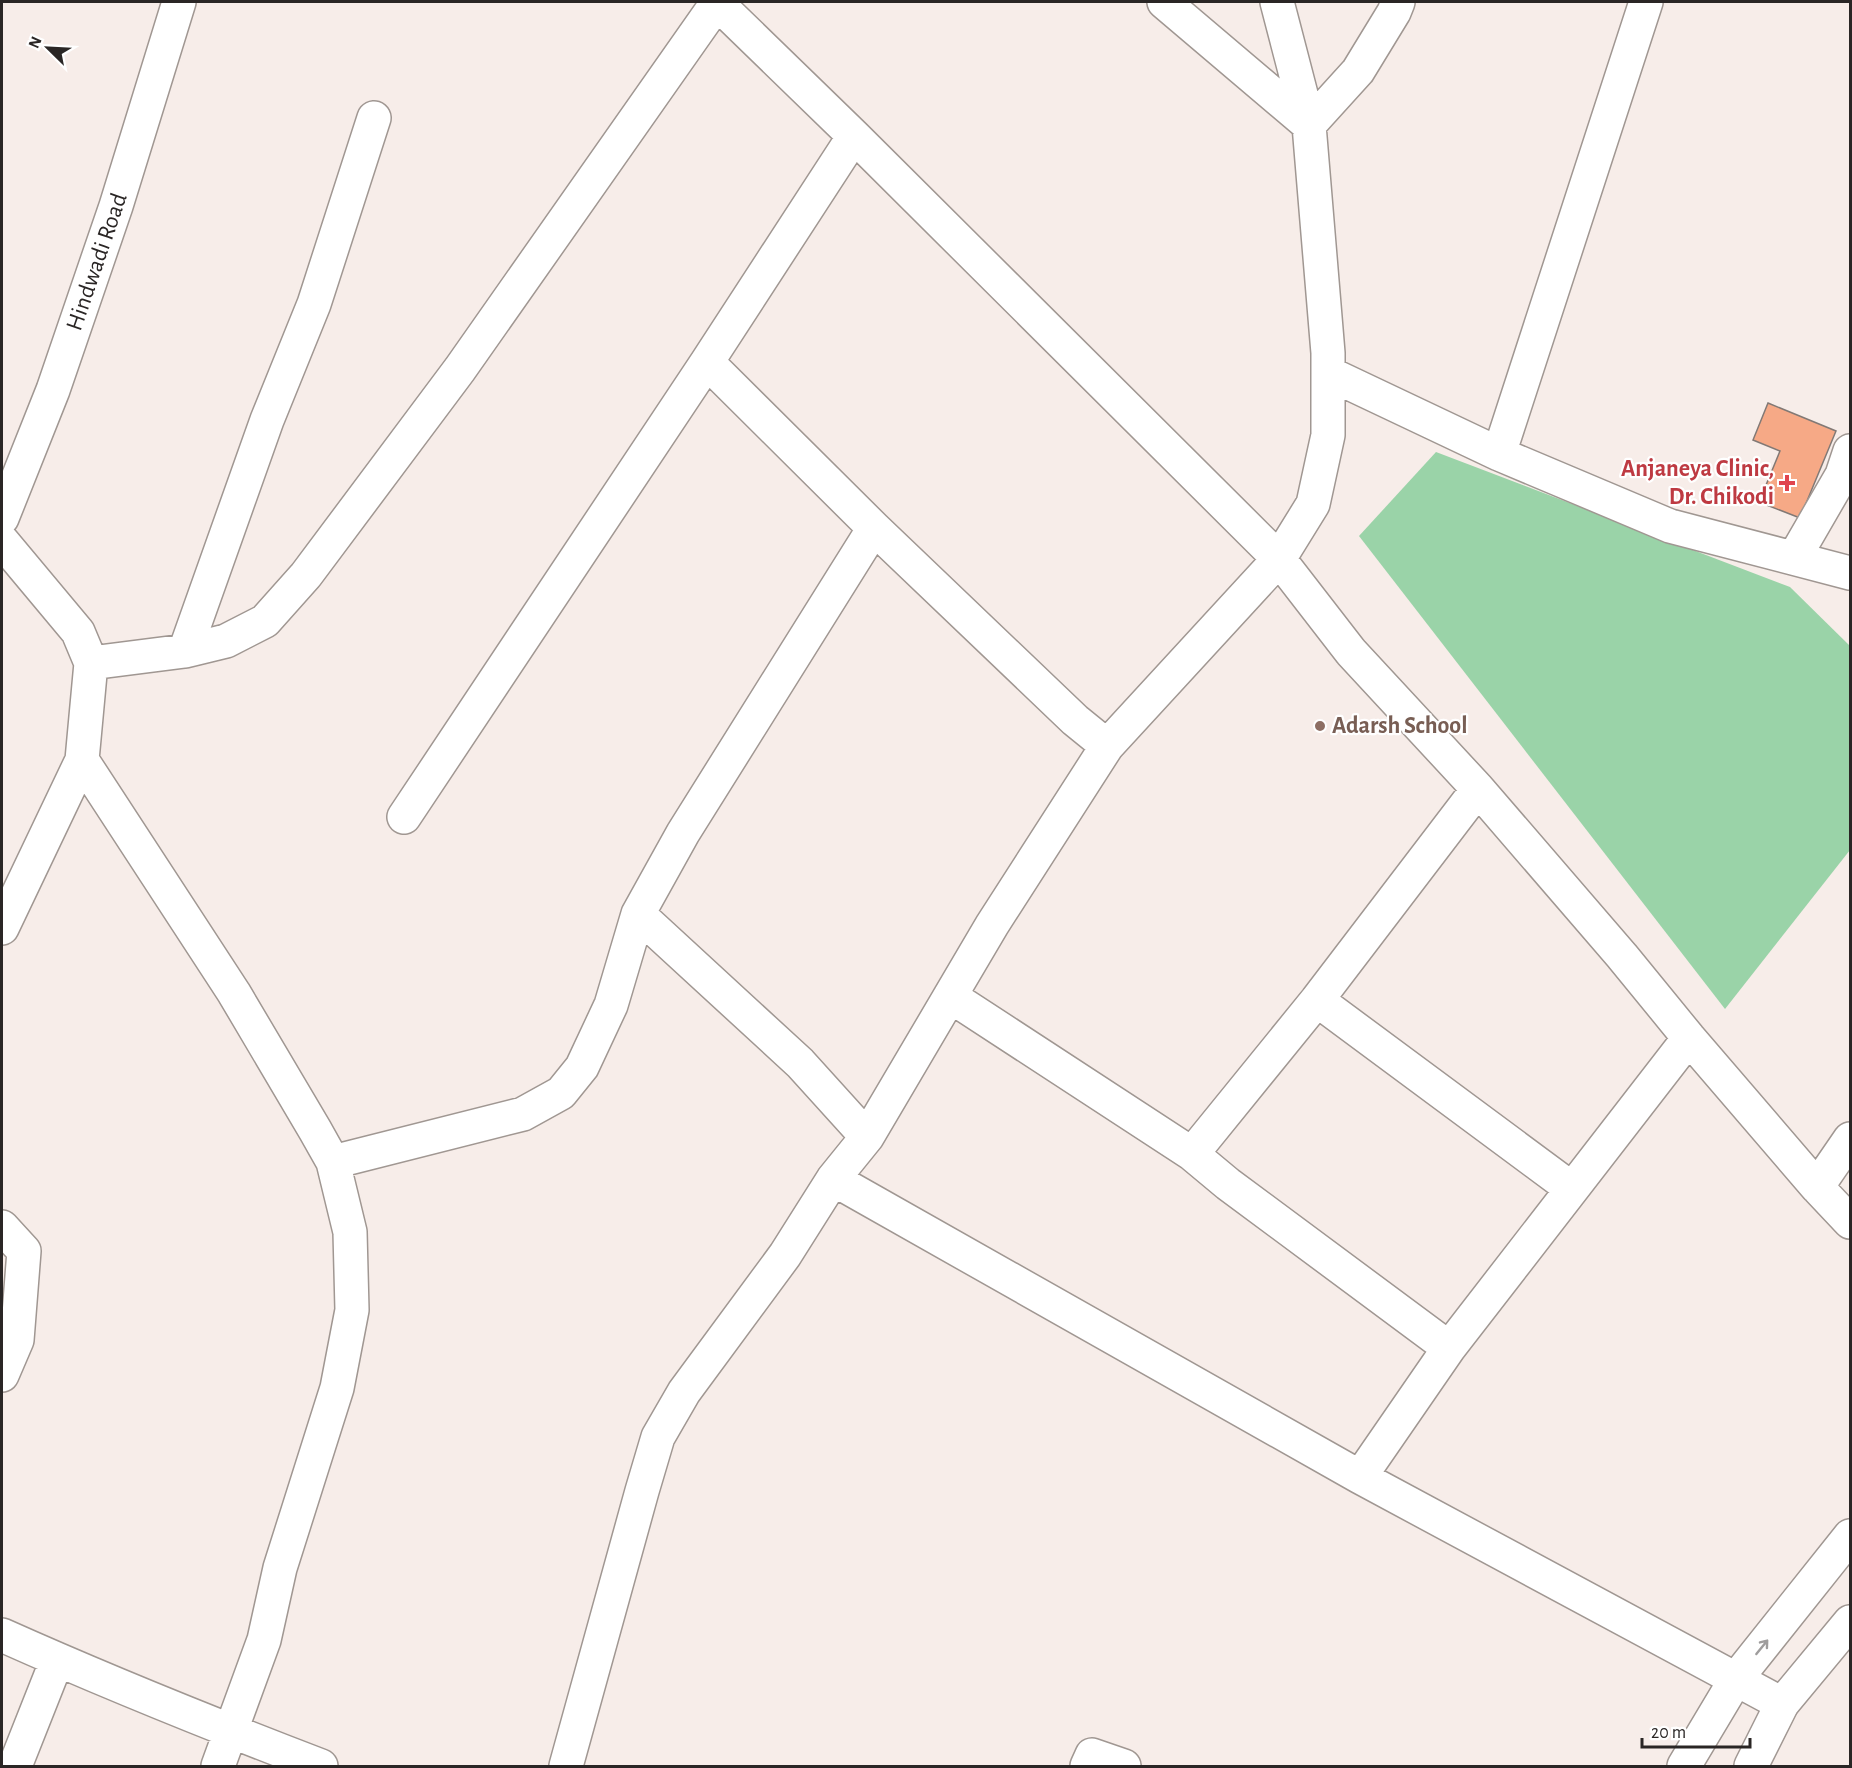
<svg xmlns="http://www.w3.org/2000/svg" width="1852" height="1768" font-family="'Alegreya Sans',sans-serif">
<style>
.green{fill:#9ad3a8}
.building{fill:#f6a986;stroke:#827975;stroke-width:1.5}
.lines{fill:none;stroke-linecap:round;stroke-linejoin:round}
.minor-casing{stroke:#a09792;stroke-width:36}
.major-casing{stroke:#a09792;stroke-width:36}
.minor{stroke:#fff;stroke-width:33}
.major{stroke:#fff;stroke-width:33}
.oneway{stroke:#9f9d9d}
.health-dot{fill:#e0444e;stroke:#fff;stroke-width:2}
.education-dot{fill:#8d6e63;stroke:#fff;stroke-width:2}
.labels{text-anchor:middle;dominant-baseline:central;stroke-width:4.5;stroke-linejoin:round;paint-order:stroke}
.street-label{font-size:24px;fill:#2a2625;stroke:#fff}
.health-label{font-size:24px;font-weight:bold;fill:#be3a42;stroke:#fff;text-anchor:end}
.education-label{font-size:24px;font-weight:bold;fill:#785e54;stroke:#fff;text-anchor:start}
</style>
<rect width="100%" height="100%" fill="#f7ede9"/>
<path class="green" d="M1436,452l354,135 60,59v204l-125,159 -366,-473z"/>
<path class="building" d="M1768,403l68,28 -36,87 -41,-16 21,-51 -27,-11z"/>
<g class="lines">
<g class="minor-casing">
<path id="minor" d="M716,2l138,134 425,423 72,93 127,137 144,167 67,82 128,149 33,35
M1164,2l145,123 49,-54 36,-59 4,-10
M707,362l167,166 201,192 32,26
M1328,373l171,81 171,72 180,47
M1499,454l147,-452
M2,518l51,-128 63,-184 63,-204
M2,541l76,91 13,31 -9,97 -80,168
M1794,558l48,-83 8,-24
M185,651l82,-231 47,-116 60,-186
M91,663l94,-12 41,-10 39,-20 41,-46 154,-206 257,-366
M82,760l152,233 81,137 18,32 17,70 2,78 -15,78 -57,180 -16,72 -46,126
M404,817l303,-455 147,-226
M638,914l162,149 67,74
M950,996l242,158 36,30 221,164
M1317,1000l255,189
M1192,1154l125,-154 161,-211
M333,1162l190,-48 38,-21 21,-26 29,-62 27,-91 45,-81 191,-305
M833,1179l527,298 422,227
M1817,1187l33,-48
M2,1227l22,24 -7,89 -15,35
M1360,1477l89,-129 240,-310
M2,1635c105,47 212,90 319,131
M15,1766l42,-106
M566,1766l76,-275 16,-54 26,-45 101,-137 48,-76 34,-42 125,-212 115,-179 172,-187 34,-55 15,-69v-82l-19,-228 -32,-123
M1087,1766l5,-11 32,11"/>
</g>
<g class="major-casing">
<path id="major" d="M1684,1766l52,-87 114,-143
M1751,1766l31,-62 68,-82"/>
</g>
<use href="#minor" class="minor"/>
<use href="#major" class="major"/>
</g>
<defs><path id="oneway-shaft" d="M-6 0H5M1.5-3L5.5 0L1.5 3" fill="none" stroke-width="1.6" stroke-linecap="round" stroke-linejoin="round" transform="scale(1.5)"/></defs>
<use class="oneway" href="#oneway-shaft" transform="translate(1762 1647) rotate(-51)"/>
<path class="health-dot" d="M1784 474h6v6h6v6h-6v6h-6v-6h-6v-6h6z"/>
<circle class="education-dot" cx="1320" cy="726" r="6"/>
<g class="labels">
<g class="street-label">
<text transform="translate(97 262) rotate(-71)">Hindwadi Road</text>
</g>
<g class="health-label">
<text x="1774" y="469">Anjaneya Clinic,<tspan x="1774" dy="28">Dr. Chikodi</tspan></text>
</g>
<g class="education-label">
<text x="1332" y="726">Adarsh School</text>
</g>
</g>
<rect width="1852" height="1768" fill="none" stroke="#2a2625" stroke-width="6"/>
<g transform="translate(48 48) rotate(294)" stroke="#ffffff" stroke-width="4.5" paint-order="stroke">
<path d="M0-4.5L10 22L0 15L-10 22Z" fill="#2a2625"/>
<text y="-9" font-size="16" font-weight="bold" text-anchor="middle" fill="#2a2625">N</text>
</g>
<path d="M1642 1738v9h108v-9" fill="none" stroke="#2a2625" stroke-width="3"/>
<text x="1651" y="1738" font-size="18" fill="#2a2625" stroke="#ffffff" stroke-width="4.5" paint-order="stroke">20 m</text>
</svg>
